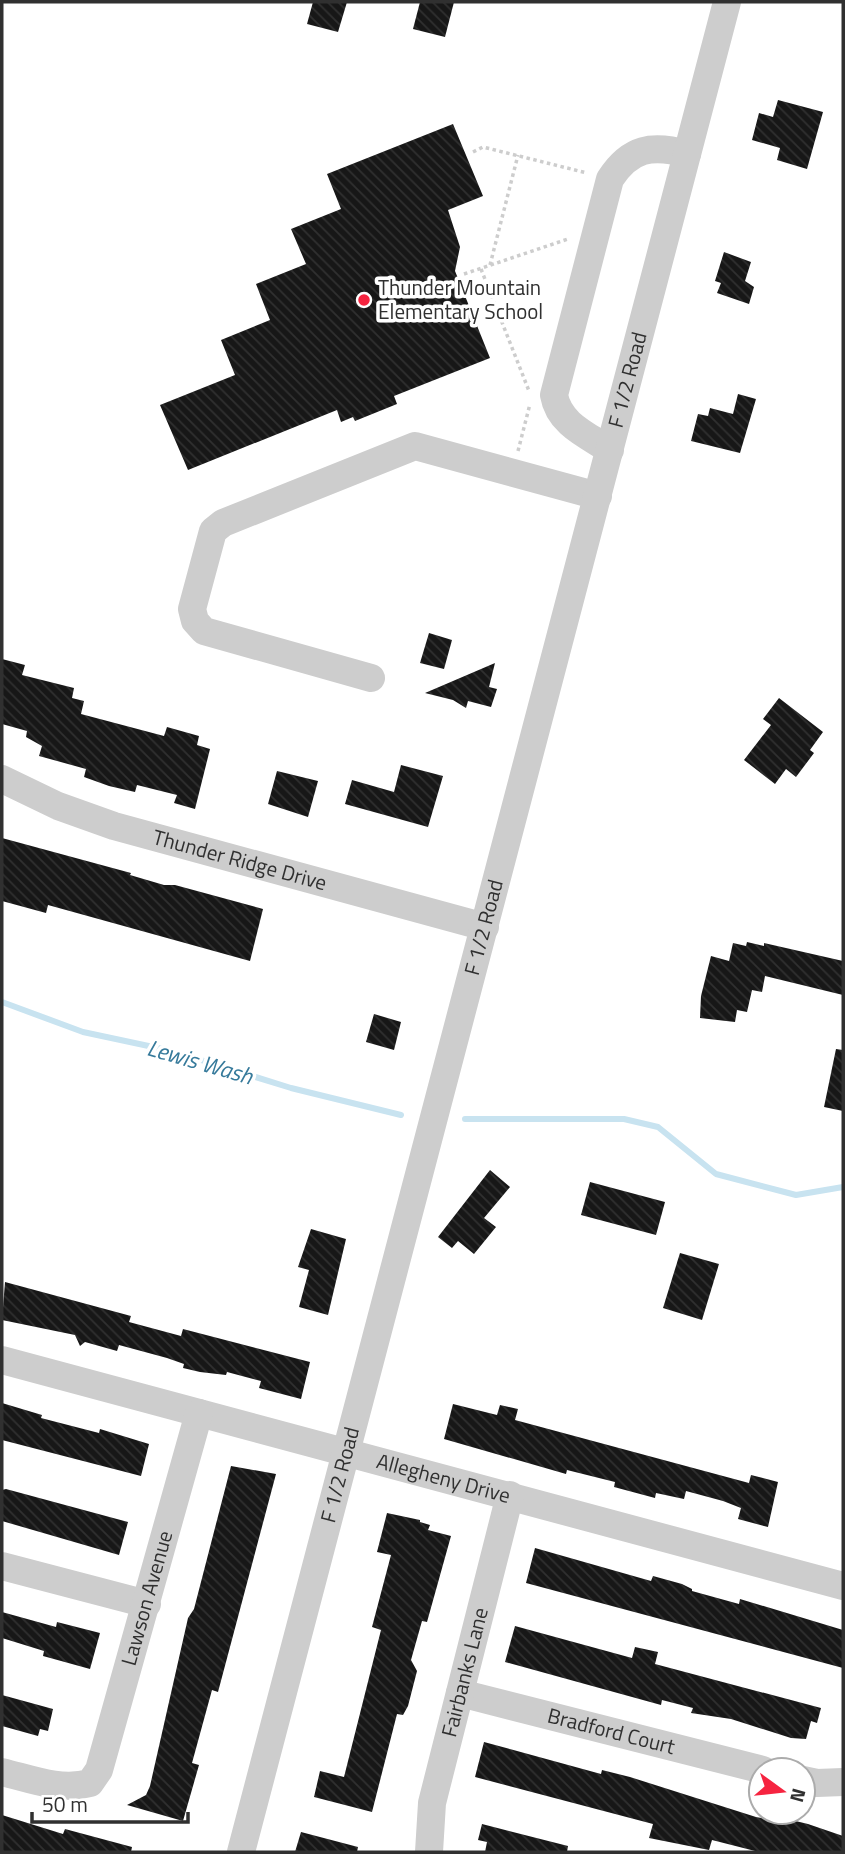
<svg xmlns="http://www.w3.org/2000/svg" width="845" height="1854" font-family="'Titillium Web',sans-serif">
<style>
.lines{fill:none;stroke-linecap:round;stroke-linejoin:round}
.stream{stroke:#c8e3f0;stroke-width:6}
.building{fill:url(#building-back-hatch)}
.path{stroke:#cdcdcd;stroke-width:3.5;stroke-dasharray:3.5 3.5;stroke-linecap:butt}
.minor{stroke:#cdcdcd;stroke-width:28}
.poi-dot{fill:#f62440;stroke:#fff;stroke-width:2.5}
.labels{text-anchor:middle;stroke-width:7;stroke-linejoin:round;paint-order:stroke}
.poi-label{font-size:21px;fill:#303030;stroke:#fff;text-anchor:start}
.street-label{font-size:21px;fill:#303030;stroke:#fff}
.water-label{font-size:23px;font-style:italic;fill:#367a9b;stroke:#fff}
</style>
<defs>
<pattern id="building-back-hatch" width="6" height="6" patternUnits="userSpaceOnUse" patternTransform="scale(1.75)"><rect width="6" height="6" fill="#171717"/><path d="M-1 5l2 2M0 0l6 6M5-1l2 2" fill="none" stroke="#303030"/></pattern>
</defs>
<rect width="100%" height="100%" fill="#fff"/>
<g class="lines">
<!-- stream -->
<g class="stream">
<path d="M 2,1002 L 83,1032 L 172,1051 L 291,1088 L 401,1115"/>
<path d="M 465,1119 L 624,1119 L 658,1127 L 716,1174 L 796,1195 L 843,1187"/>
</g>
</g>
<!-- building -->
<g class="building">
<path d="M 313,2 L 347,2 L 338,32 L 307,24 Z"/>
<path d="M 420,2 L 454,2 L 445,37 L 413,29 Z"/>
<path d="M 778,100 L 823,112 L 807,169 L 777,160 L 780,148 L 752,140 L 759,113 L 773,117 Z"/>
<path d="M 453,124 L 483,196 L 448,210 L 460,247 L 455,271 L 490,358 L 394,396 L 397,404 L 355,421 L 353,417 L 341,422 L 337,410 L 188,470 L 160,405 L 235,375 L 221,340 L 270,320 L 256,284 L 306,264 L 291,229 L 341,209 L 327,174 Z"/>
<path d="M 724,252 L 751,262 L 745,281 L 754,287 L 749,304 L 717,293 L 721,283 L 715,281 Z"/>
<path d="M 738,394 L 756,399 L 740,453 L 691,441 L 698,414 L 708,416 L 710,408 L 733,414 Z"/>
<path d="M 429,633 L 452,640 L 444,669 L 420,663 Z"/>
<path d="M 2,659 L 25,665 L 22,675 L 74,688 L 72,698 L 84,701 L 81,714 L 164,736 L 167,727 L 199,736 L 197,745 L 210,749 L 195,809 L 174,803 L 177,795 L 137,785 L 135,792 L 109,786 L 84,777 L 86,769 L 39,756 L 42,746 L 26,737 L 27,731 L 2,724 Z"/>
<path d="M 495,663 L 489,687 L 497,689 L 491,707 L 468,701 L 466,708 L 453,700 L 425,693 Z"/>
<path d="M 779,698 L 823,732 L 810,750 L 814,753 L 796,777 L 786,769 L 775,784 L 744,760 L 771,725 L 763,719 Z"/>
<path d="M 401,765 L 443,776 L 428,827 L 345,804 L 352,780 L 394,792 Z"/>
<path d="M 277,771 L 318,781 L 308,817 L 268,804 Z"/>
<path d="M 2,838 L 131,873 L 130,875 L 164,885 L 175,885 L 263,909 L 250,961 L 48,905 L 46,913 L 2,901 Z"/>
<path d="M 747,942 L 764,946 L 764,943 L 843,961 L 843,995 L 765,976 L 762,992 L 752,990 L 747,1012 L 737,1010 L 735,1022 L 700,1018 L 701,996 L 711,956 L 729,961 L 733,943 L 746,946 Z"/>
<path d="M 374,1014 L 401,1022 L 394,1050 L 366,1042 Z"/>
<path d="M 836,1049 L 843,1050 L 843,1111 L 824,1107 Z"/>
<path d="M 490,1170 L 510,1187 L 484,1218 L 496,1227 L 474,1254 L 458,1241 L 452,1248 L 438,1237 Z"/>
<path d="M 590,1182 L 665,1202 L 656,1235 L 581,1215 Z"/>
<path d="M 311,1229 L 346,1239 L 328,1315 L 299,1307 L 309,1270 L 298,1267 Z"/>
<path d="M 680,1253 L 719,1264 L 702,1320 L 663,1308 Z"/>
<path d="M 5,1282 L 131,1316 L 129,1322 L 181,1336 L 183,1329 L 310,1362 L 301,1399 L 259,1388 L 261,1381 L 227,1372 L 226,1375 L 200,1372 L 183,1368 L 184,1364 L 167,1358 L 119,1345 L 117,1351 L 85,1342 L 80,1346 L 75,1335 L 2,1320 Z"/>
<path d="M 2,1403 L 42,1415 L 41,1418 L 99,1433 L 100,1429 L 149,1444 L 141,1476 L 2,1440 Z"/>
<path d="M 453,1404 L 497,1415 L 500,1405 L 518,1409 L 515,1420 L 749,1483 L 751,1475 L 778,1482 L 768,1527 L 738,1519 L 741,1508 L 723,1501 L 686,1491 L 684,1499 L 656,1493 L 655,1498 L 614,1487 L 615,1482 L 567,1470 L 566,1474 L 444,1439 Z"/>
<path d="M 231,1466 L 276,1474 L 218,1692 L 212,1690 L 192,1763 L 199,1765 L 183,1821 L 127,1805 L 146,1795 L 150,1786 L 188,1618 L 194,1609 Z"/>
<path d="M 6,1489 L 128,1522 L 119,1555 L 2,1521 L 2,1490 Z"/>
<path d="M 387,1513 L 420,1520 L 420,1522 L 430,1525 L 428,1530 L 451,1536 L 427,1622 L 422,1621 L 411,1660 L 417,1671 L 408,1706 L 403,1715 L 397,1714 L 372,1812 L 314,1797 L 320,1771 L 344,1777 L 381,1630 L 372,1627 L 391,1555 L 377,1552 Z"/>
<path d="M 535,1548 L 651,1581 L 653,1576 L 682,1584 L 692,1589 L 692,1591 L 739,1604 L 740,1599 L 843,1630 L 843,1668 L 526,1583 Z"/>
<path d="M 2,1612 L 56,1627 L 57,1622 L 100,1633 L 90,1669 L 43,1656 L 44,1651 L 2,1638 Z"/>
<path d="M 515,1626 L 632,1658 L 635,1647 L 658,1652 L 655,1664 L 821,1708 L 817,1723 L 811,1721 L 806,1739 L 791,1738 L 731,1719 L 691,1713 L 693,1708 L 662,1700 L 661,1705 L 505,1662 Z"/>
<path d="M 2,1695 L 53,1709 L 48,1731 L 40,1729 L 38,1736 L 2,1726 Z"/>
<path d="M 484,1742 L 601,1774 L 602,1770 L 630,1777 L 756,1817 L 777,1821 L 779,1817 L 808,1824 L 843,1836 L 843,1852 L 759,1852 L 712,1840 L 709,1850 L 649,1838 L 653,1824 L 475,1777 Z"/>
<path d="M 2,1815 L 63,1834 L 65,1829 L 132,1847 L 131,1852 L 2,1852 Z"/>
<path d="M 482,1824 L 568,1846 L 567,1852 L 485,1852 L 487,1842 L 478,1840 Z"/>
<path d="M 301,1832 L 358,1847 L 357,1852 L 295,1852 Z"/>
</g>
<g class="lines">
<!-- path -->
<g class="path">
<path d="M 473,152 L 483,147 L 587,173"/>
<path d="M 490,265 L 518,155"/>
<path d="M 481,269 L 529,391"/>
<path d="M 464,274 L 568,239"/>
<path d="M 518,451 L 530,404"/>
</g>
<!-- minor -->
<g class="minor">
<path d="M 610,450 C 587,435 559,424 554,395 L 610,179 C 630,148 652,144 687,154"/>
<path d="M 371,678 L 204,631 L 195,621 L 192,609 L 213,531 L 223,523 L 415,446 L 598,496"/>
<path id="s1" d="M 2,779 L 58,806 L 114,826 L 485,927"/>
<path id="s2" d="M 2,1360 L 843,1586"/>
<path d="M 2,1566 L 147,1604"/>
<path id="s3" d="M 460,1693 L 763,1770"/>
<path id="s4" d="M 2,1772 C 31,1779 60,1791 90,1783 L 99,1770 L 199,1413"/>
<path d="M 803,1780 L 817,1783 L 843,1782"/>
<path id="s5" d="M 241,1852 L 727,2"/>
<path id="s6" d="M 429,1852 L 432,1803 L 510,1495"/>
</g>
</g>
<!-- markers -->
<circle class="poi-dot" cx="364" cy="300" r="7"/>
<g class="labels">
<!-- poi labels -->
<g class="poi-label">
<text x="378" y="295">Thunder Mountain<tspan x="378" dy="24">Elementary School</tspan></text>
</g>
<!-- street labels -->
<g class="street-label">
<text dy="7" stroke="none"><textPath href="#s5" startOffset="1522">F 1/2 Road</textPath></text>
<text dy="7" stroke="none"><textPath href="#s1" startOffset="252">Thunder Ridge Drive</textPath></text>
<text dy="7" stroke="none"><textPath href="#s5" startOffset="956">F 1/2 Road</textPath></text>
<text dy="7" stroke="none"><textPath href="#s5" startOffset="390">F 1/2 Road</textPath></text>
<text dy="7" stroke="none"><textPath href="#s2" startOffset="457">Allegheny Drive</textPath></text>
<text dy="7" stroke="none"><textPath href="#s4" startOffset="284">Lawson Avenue</textPath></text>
<text dy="7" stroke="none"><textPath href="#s6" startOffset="184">Fairbanks Lane</textPath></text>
<text dy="7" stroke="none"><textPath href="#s3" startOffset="156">Bradford Court</textPath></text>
</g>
<!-- water labels -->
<g class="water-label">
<text transform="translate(200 1062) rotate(16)" y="8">Lewis Wash</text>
</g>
</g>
<!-- border -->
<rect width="845" height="1854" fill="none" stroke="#303030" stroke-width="7"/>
<!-- north arrow -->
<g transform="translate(782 1791) rotate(105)"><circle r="33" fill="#ffffff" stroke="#acacac" stroke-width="2"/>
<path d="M0-5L12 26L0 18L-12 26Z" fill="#f62440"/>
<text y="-10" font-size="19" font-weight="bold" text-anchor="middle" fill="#303030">N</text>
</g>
<!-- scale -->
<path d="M32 1812v10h156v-10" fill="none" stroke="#303030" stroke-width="3.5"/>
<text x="42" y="1812" font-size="21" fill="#303030" stroke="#ffffff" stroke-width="5" paint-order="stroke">50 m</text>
</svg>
